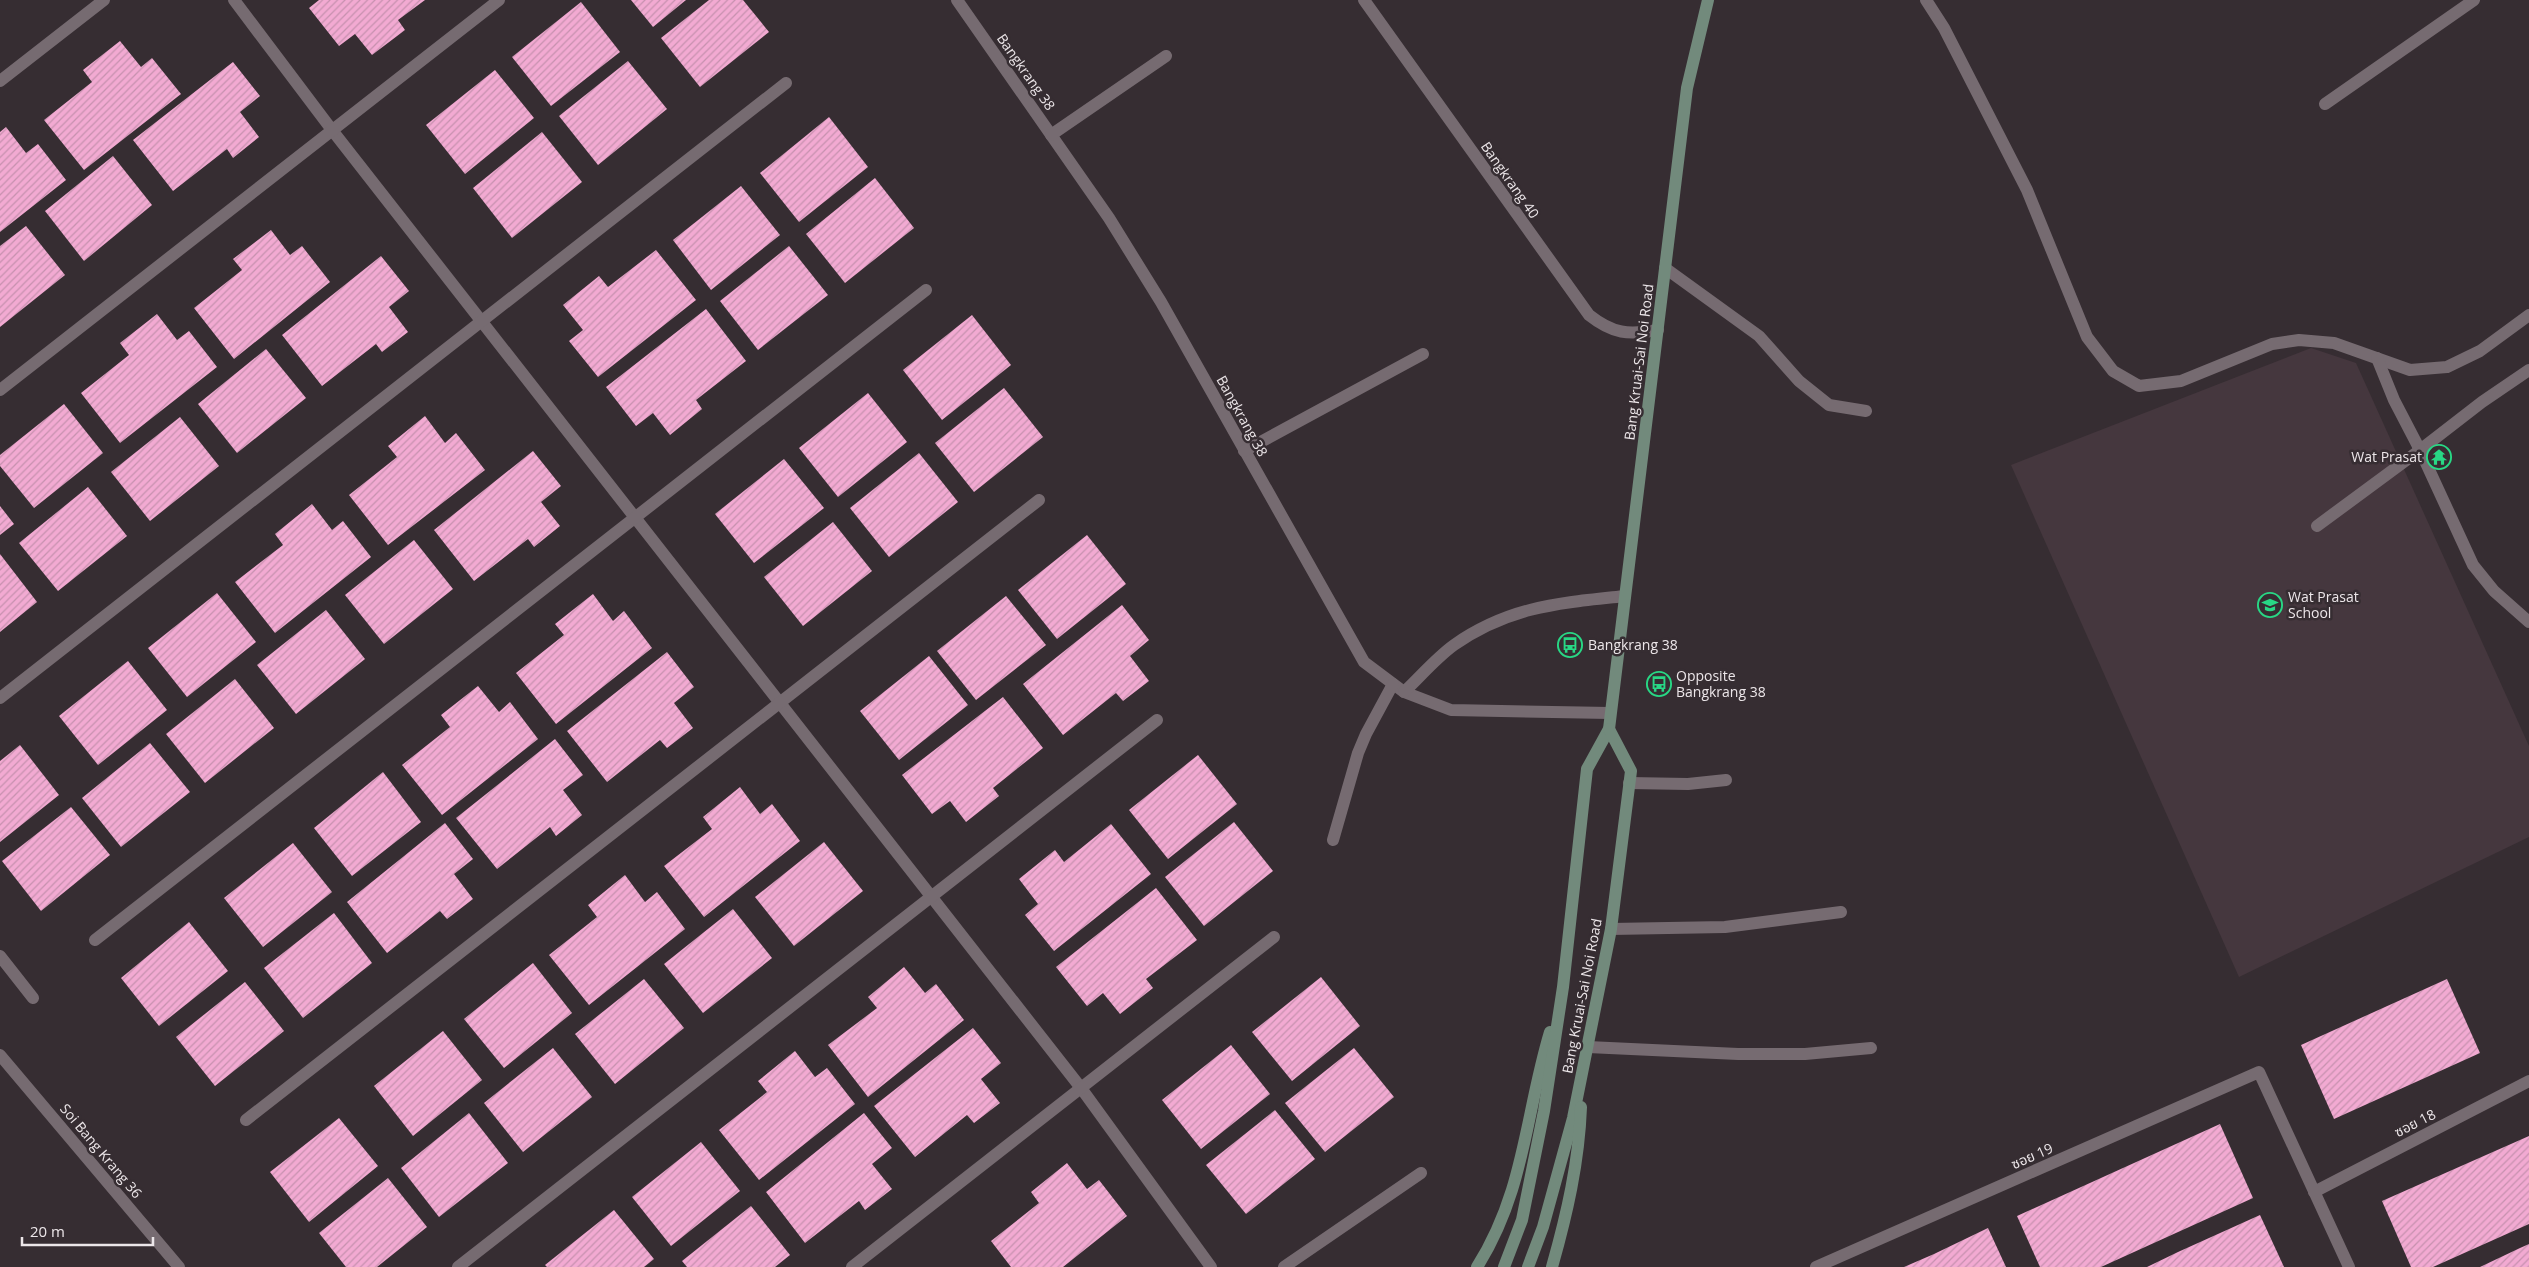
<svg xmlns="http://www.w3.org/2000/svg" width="2529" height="1267" font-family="'Open Sans','Noto Sans Thai',sans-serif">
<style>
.built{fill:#45373e}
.building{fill:url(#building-hatch)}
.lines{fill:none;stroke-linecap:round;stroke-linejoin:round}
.service{stroke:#766b71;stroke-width:12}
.minor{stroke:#766b71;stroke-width:12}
.secondary{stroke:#728a7c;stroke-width:12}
.labels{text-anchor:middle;stroke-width:5;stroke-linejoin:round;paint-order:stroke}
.street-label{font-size:14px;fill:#ece6e9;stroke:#362d32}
.poi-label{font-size:14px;fill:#ece6e9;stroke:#362d32;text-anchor:start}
</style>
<defs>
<pattern id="building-hatch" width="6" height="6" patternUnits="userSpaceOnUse" patternTransform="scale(1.25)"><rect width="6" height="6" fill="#f2aad2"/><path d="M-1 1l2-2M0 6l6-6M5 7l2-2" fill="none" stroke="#c791af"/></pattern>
</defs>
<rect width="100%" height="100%" fill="#362d32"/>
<!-- built -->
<path class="built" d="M 2311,348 L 2356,363 L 2529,746 L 2529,837 L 2239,977 L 2011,465 Z"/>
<!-- building -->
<g class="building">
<path d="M 319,0 L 425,0 L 398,20 L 405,30 L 372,55 L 355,34 L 339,46 L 309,8 Z"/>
<path d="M 631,0 L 686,0 L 653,27 Z"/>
<path d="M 709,0 L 743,0 L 769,32 L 700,87 L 661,38 Z"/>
<path d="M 581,2 L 620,52 L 551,106 L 512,57 Z"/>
<path d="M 120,41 L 141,67 L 152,58 L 181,94 L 84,170 L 44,120 L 92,82 L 83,70 Z"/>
<path d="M 628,61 L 667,109 L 598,165 L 559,116 Z"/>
<path d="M 233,62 L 260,96 L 240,112 L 259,137 L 233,158 L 227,149 L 173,191 L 133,140 Z"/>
<path d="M 495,70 L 534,118 L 465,174 L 426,125 Z"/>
<path d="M 829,117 L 868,167 L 799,222 L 760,173 Z"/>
<path d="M 6,127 L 26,153 L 38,144 L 66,180 L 0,232 L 0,132 Z"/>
<path d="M 542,132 L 582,182 L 512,238 L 473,188 Z"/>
<path d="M 113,156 L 152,205 L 84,261 L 45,211 Z"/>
<path d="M 875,178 L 914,228 L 845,283 L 806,234 Z"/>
<path d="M 741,186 L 780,235 L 711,290 L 673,240 Z"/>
<path d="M 26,226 L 65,275 L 0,327 L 0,246 Z"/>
<path d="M 271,230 L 290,255 L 302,246 L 330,282 L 234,359 L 194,308 L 242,270 L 233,259 Z"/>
<path d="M 789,246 L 828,295 L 758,350 L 720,301 Z"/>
<path d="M 656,250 L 696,300 L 598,377 L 569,341 L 583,330 L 563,305 L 599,276 L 608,287 Z"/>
<path d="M 381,256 L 409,291 L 389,307 L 408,332 L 382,352 L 376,344 L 322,386 L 282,335 Z"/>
<path d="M 706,309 L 746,361 L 696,400 L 702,409 L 670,435 L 653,413 L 636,426 L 606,387 Z"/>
<path d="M 157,314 L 177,340 L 189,331 L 217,367 L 120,443 L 81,393 L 129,355 L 120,343 Z"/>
<path d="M 972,315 L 1011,365 L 942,420 L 903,370 Z"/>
<path d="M 266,349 L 306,398 L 237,453 L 198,404 Z"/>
<path d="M 1004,388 L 1043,437 L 974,492 L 935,443 Z"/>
<path d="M 868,393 L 907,442 L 838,497 L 799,448 Z"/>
<path d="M 64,404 L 103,453 L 34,508 L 0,466 L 0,455 Z"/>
<path d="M 425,416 L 445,443 L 456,433 L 485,470 L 388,545 L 349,495 L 397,457 L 388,446 Z"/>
<path d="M 180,417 L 219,466 L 150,521 L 111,472 Z"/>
<path d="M 533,451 L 561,486 L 541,502 L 560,526 L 534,547 L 528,539 L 474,581 L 434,530 Z"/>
<path d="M 919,453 L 958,502 L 889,557 L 850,508 Z"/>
<path d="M 784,459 L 824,508 L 754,563 L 715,514 Z"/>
<path d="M 88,487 L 127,536 L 58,591 L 19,543 Z"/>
<path d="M 312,504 L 332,530 L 343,521 L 371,557 L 275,633 L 235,582 L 283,545 L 275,534 Z"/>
<path d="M 0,506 L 14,524 L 0,535 Z"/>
<path d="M 833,522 L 872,571 L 803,626 L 764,577 Z"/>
<path d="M 1087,535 L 1126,584 L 1057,639 L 1018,590 Z"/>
<path d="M 414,540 L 453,589 L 384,644 L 345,595 Z"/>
<path d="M 0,554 L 37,602 L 0,632 Z"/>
<path d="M 217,593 L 256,642 L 187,697 L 148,648 Z"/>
<path d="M 593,594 L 613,621 L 624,611 L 652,648 L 556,724 L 516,673 L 564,635 L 555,624 Z"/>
<path d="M 1006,596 L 1046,645 L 976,700 L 937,651 Z"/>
<path d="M 1122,605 L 1149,640 L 1130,656 L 1149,681 L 1123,701 L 1116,693 L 1063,735 L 1023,684 Z"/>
<path d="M 326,610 L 365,659 L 296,714 L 257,665 Z"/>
<path d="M 667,652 L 694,687 L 674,703 L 693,728 L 667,748 L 660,740 L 607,782 L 567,731 Z"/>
<path d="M 929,656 L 968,705 L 899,760 L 860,711 Z"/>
<path d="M 128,661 L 167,710 L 98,765 L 59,716 Z"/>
<path d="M 235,679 L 274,728 L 205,783 L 166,734 Z"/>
<path d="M 478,686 L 499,712 L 510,702 L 538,739 L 442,815 L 402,765 L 450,727 L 441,715 Z"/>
<path d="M 1003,697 L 1043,748 L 993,788 L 999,796 L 966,822 L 950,801 L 932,814 L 902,775 Z"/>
<path d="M 555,739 L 583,775 L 563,790 L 582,815 L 556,836 L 550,827 L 497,869 L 456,818 Z"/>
<path d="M 150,743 L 190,792 L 121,847 L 82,798 Z"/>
<path d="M 20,745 L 59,795 L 0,842 L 0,761 Z"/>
<path d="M 1198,755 L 1237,804 L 1168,859 L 1129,810 Z"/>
<path d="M 383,772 L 421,822 L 352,876 L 314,828 Z"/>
<path d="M 740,787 L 760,814 L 772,804 L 800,841 L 704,917 L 664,866 L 712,829 L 703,817 Z"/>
<path d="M 71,807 L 110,855 L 41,911 L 2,861 Z"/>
<path d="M 1234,822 L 1273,871 L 1204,926 L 1165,877 Z"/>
<path d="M 445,823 L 473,859 L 454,874 L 473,899 L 447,919 L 440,911 L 387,953 L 347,902 Z"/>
<path d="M 1111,824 L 1151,874 L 1054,951 L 1025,915 L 1038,904 L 1019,879 L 1055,850 L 1064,862 Z"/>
<path d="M 824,842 L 863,891 L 794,946 L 755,897 Z"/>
<path d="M 293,843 L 332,892 L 263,947 L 224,898 Z"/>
<path d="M 625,875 L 645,902 L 657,892 L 685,929 L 589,1005 L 549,955 L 597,917 L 588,905 Z"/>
<path d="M 1156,888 L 1197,940 L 1146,979 L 1153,988 L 1120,1014 L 1103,993 L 1087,1006 L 1056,967 Z"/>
<path d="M 733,909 L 772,958 L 703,1013 L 664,964 Z"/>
<path d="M 334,913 L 372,963 L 303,1018 L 264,968 Z"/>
<path d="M 189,922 L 228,971 L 159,1026 L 121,978 Z"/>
<path d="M 533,963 L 572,1013 L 504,1068 L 464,1019 Z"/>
<path d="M 904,967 L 925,993 L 936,984 L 964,1020 L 868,1097 L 828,1045 L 877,1008 L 868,997 Z"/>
<path d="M 1321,977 L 1360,1026 L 1292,1081 L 1252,1032 Z"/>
<path d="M 644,979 L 684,1028 L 615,1084 L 575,1034 Z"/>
<path d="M 2447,979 L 2480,1053 L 2334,1119 L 2301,1045 Z"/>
<path d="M 245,982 L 284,1031 L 215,1086 L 176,1037 Z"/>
<path d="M 973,1028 L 1001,1063 L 981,1079 L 1000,1103 L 974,1123 L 967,1115 L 915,1157 L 874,1106 Z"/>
<path d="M 443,1031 L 482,1080 L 413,1136 L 374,1086 Z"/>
<path d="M 1231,1045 L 1270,1094 L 1201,1149 L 1162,1100 Z"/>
<path d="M 553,1048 L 592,1097 L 523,1152 L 484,1103 Z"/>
<path d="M 1354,1048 L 1394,1097 L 1325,1152 L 1285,1103 Z"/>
<path d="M 795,1051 L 815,1077 L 827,1068 L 855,1104 L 759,1180 L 719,1130 L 767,1092 L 758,1081 Z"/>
<path d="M 1275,1110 L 1315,1159 L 1246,1214 L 1206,1165 Z"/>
<path d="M 469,1113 L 508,1163 L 439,1217 L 401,1168 Z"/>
<path d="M 864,1113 L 892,1148 L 872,1164 L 892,1189 L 865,1210 L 859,1201 L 805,1243 L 766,1192 Z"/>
<path d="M 339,1118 L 378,1166 L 309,1222 L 270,1172 Z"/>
<path d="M 2220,1124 L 2253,1198 L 2101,1267 L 2040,1267 L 2017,1216 Z"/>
<path d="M 2529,1136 L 2529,1224 L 2433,1267 L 2411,1267 L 2382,1201 Z"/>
<path d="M 701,1142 L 740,1191 L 671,1246 L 632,1197 Z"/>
<path d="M 1067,1163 L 1087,1189 L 1099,1180 L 1127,1216 L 1063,1267 L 1011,1267 L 991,1241 L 1039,1203 L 1031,1192 Z"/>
<path d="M 388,1178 L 427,1227 L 377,1267 L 346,1267 L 319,1233 Z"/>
<path d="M 751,1206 L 790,1255 L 775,1267 L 687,1267 L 682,1261 Z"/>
<path d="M 614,1210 L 654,1259 L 644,1267 L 547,1267 L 545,1265 Z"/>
<path d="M 2260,1215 L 2284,1267 L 2147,1267 L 2178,1252 Z"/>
<path d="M 1988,1228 L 2006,1267 L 1904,1267 L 1934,1254 Z"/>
<path d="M 2529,1244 L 2529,1267 L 2480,1267 L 2520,1248 Z"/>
</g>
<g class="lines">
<!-- service -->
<g class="service">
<path d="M 1926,0 L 1944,28 L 2027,190 L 2087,337 L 2113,371 L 2139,386 L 2181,381 L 2272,344 L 2299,340 L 2334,343 L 2410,370 L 2447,367 L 2480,351 L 2529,315"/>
<path d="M 1665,268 L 1759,336 L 1799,381 L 1829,405 L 1866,411"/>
<path d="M 2377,358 L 2394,400 L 2420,450 L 2482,402 L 2529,370"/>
<path d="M 2317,526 L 2420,450 L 2473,565 L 2494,591 L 2529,622"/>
<path d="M 1588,1047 L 1738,1054 L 1805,1054 L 1871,1048"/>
</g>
<!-- minor -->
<g class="minor">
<path d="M 234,0 L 332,130 L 1081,1088 L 1211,1267"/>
<path d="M 957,0 L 1109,218 L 1161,302 L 1364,662 L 1404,692 L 1451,710 L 1610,713"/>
<path d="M 1364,0 L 1589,315 C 1613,334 1628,335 1658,330"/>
<path d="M 0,81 L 104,0"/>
<path d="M 2325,104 L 2474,0"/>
<path d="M 1051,135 L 1166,56"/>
<path d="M 0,390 L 499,0"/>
<path d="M 1244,451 L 1423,354"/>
<path d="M 1404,692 C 1420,677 1436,658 1454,645 C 1510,606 1560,603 1625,596"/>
<path d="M 0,698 L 786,83"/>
<path d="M 1629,783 L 1688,784 L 1726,780"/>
<path d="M 1333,840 L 1358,753 L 1366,734 L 1393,684"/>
<path d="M 1611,929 L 1725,927 L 1841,912"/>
<path d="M 95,940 L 926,290"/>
<path d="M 0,956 L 33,998"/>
<path d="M 0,1055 L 179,1267"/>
<path d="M 246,1120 L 1039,500"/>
<path d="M 2314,1192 L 2529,1081"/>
<path d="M 458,1267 L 1157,720"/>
<path d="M 852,1267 L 1274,937"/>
<path d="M 1284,1267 L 1421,1173"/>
<path d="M 1816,1267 L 2259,1072 L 2349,1267"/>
</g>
<!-- secondary -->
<g class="secondary">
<path d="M 1477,1267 C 1525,1191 1525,1115 1550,1032"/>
<path d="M 1504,1267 L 1522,1220 L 1544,1111 L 1563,987 L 1587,769 L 1609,729 L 1687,88 L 1708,0"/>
<path d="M 1528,1267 L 1543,1227 L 1573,1118 L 1611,929 L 1631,771 L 1609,729"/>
<path d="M 1552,1267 C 1567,1214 1579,1162 1581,1107"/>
</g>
</g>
<!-- icons -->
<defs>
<symbol id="temple-ring" viewBox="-11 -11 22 22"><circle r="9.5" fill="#362d32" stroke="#28d885" stroke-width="1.5"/><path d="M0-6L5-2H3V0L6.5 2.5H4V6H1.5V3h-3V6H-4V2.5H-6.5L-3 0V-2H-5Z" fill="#28d885"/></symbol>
<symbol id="school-ring" viewBox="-11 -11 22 22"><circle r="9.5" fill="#362d32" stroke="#28d885" stroke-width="1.5"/><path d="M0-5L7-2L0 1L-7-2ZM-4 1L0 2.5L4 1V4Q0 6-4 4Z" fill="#28d885"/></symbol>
<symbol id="bus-ring" viewBox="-11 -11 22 22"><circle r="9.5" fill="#362d32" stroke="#28d885" stroke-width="1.5"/><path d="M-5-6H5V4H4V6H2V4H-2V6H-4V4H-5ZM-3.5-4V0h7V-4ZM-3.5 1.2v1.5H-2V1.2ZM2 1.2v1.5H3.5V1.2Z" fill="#28d885"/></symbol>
</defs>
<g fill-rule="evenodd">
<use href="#temple-ring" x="2425" y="443" width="28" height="28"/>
<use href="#school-ring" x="2256" y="591" width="28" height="28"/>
<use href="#bus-ring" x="1556" y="631" width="28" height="28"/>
<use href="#bus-ring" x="1645" y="670" width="28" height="28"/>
</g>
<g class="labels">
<!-- street labels -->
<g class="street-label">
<text transform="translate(1026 72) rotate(55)" y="5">Bangkrang 38</text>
<text transform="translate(1510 180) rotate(55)" y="5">Bangkrang 40</text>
<text transform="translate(1639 362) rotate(-83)" y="5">Bang Kruai-Sai Noi Road</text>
<text transform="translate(1242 416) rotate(61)" y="5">Bangkrang 38</text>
<text transform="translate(1582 996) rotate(-79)" y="5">Bang Kruai-Sai Noi Road</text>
<text transform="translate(2415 1123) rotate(-27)" y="5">ซอย 18</text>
<text transform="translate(101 1151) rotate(50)" y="5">Soi Bang Krang 36</text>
<text transform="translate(2032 1156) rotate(-24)" y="5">ซอย 19</text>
</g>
<!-- poi labels -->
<g class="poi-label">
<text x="2422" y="462" text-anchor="end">Wat Prasat</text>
<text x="2288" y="602">Wat Prasat<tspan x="2288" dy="16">School</tspan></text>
<text x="1588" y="650">Bangkrang 38</text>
<text x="1676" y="681">Opposite<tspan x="1676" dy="16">Bangkrang 38</tspan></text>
</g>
</g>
<!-- scale -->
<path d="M22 1237v8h131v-8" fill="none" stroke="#ece6e9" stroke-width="2.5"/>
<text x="30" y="1237" font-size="15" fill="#ece6e9" stroke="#362d32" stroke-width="4" paint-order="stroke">20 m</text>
</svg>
